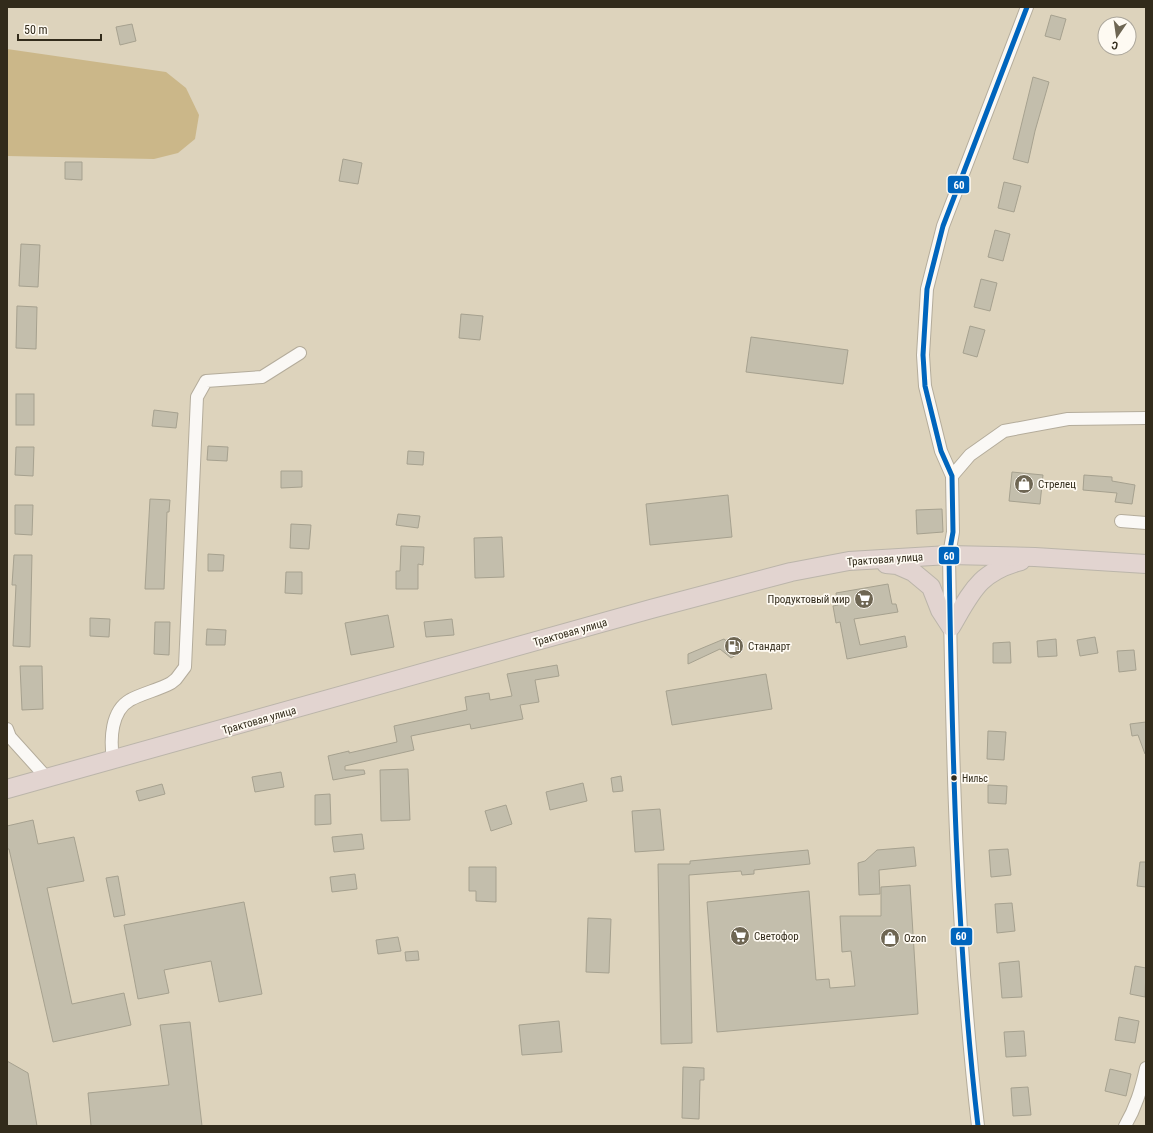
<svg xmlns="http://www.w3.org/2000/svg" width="1153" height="1133" font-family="'Roboto Condensed',sans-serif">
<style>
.forest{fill:#cbb789}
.building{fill:#c3beac;stroke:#a6a18f}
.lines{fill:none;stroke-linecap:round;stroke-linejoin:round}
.minor-casing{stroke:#b4ac9b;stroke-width:14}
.highway-casing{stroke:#bbb5aa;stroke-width:20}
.minor{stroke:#faf8f5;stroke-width:12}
.highway{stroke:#e2d4d0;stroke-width:18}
.bus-1-casing{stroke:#fefaf2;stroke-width:8}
.bus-1{stroke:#0065bd;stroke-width:5}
.bus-dot{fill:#322b1b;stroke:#fefaf2;stroke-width:1.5}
.labels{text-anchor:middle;stroke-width:3.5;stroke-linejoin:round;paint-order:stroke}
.bus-label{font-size:10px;fill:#322b1b;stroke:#fefaf2;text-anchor:start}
.poi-label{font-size:11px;fill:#322b1b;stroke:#fefaf2;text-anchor:start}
.street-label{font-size:11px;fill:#322b1b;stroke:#fefaf2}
.line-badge{stroke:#fefaf2;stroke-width:1.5}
.badge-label{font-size:11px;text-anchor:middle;font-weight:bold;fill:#fff}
</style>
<rect width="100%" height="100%" fill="#ddd3bc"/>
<!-- forest -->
<path class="forest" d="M 7,49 L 166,72 L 186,88 L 199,115 L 195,139 L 178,153 L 154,159 L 7,156 Z"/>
<!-- building -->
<g class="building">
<path d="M 1051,15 L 1066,19 L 1060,40 L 1045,36 Z"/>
<path d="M 132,24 L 136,41 L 120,45 L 116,27 Z"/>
<path d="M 1033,77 L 1049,82 L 1035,131 L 1028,163 L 1013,159 Z"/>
<path d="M 343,159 L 362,163 L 358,184 L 339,181 Z"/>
<path d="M 65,162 L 82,162 L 82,180 L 65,179 Z"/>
<path d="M 1004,182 L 1021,186 L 1014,212 L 998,208 Z"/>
<path d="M 995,230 L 1010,234 L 1003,261 L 988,257 Z"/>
<path d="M 21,244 L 40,245 L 38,287 L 19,286 Z"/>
<path d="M 981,279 L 997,283 L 990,311 L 974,307 Z"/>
<path d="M 17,306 L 37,307 L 36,349 L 16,348 Z"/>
<path d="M 461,314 L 483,316 L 480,340 L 459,338 Z"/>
<path d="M 970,326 L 985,330 L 977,357 L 963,353 Z"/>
<path d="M 751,337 L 848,350 L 843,384 L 746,372 Z"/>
<rect x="16" y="394" width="18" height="31"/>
<path d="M 154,410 L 178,413 L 176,428 L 152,426 Z"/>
<path d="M 208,446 L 228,447 L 227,461 L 207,460 Z"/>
<path d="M 16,447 L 34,447 L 33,476 L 15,475 Z"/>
<path d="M 408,451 L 424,452 L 423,465 L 407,464 Z"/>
<path d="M 281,471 L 302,471 L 302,487 L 281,488 Z"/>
<path d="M 1012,472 L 1043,475 L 1040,504 L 1009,501 Z"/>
<path d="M 1084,475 L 1112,477 L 1112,481 L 1135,485 L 1132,504 L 1115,502 L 1117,493 L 1083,490 Z"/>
<path d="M 728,495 L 732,537 L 650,545 L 646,504 Z"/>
<path d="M 150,499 L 170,500 L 169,512 L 167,512 L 164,589 L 145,589 Z"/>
<path d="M 15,505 L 33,505 L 32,535 L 15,534 Z"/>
<path d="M 942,509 L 943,532 L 917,534 L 916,510 Z"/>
<path d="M 398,514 L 420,516 L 418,528 L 396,525 Z"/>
<path d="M 291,524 L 311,525 L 309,549 L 290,548 Z"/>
<path d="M 502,537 L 504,577 L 475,578 L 474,538 Z"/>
<path d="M 401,546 L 424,547 L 423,565 L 418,564 L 418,589 L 396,589 L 396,571 L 400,571 Z"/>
<path d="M 208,554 L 224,555 L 223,571 L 208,571 Z"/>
<path d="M 14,555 L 32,555 L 30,647 L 13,646 L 16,585 L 12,585 Z"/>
<path d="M 286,572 L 302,572 L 302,594 L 285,593 Z"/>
<path d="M 888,584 L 892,604 L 896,604 L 898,612 L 854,619 L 860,645 L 905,636 L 907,647 L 847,659 L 840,622 L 836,623 L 833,606 L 838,605 L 836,593 Z"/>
<path d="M 388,615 L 394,647 L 351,655 L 345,623 Z"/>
<path d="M 90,618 L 110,619 L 109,637 L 90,636 Z"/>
<path d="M 452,619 L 454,635 L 426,637 L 424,622 Z"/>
<path d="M 155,622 L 170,622 L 169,655 L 154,654 Z"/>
<path d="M 207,629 L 226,630 L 225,645 L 206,645 Z"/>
<path d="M 1095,637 L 1098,653 L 1080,656 L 1077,640 Z"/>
<path d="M 724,639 L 741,652 L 731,658 L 720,649 L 688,664 L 688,654 Z"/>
<path d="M 1056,639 L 1057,656 L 1038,657 L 1037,641 Z"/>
<path d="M 1010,642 L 1011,663 L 993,663 L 993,643 Z"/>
<path d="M 1134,650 L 1136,670 L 1119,672 L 1117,651 Z"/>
<path d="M 557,665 L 559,676 L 535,680 L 539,702 L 520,705 L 523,719 L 471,729 L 470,724 L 411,736 L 414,750 L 345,766 L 345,770 L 364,770 L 365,774 L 333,780 L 328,756 L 349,751 L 349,753 L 397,742 L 394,726 L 467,710 L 465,697 L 489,693 L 490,700 L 512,696 L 507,674 Z"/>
<path d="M 20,666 L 42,666 L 43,709 L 22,710 Z"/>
<path d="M 766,674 L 772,709 L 672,725 L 666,691 Z"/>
<path d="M 1146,722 L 1146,754 L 1145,754 L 1138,735 L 1132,736 L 1130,724 Z"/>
<path d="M 988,731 L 1006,732 L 1004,760 L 987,759 Z"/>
<path d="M 408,769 L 410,820 L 381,821 L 380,770 Z"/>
<path d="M 281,772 L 284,787 L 255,792 L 252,777 Z"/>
<path d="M 621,776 L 623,791 L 613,792 L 611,778 Z"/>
<path d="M 583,783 L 587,801 L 550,810 L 546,792 Z"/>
<path d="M 162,784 L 165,794 L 139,801 L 136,791 Z"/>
<path d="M 988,785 L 1007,786 L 1006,804 L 988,803 Z"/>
<path d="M 330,794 L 331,824 L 315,825 L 315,795 Z"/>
<path d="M 506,805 L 512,824 L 491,831 L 485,811 Z"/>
<path d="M 660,809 L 664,850 L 635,852 L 632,811 Z"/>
<path d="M 33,820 L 38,844 L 74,837 L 84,881 L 47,888 L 72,1004 L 124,993 L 131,1025 L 53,1042 L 9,849 L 7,849 L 7,826 Z"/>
<path d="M 362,834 L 364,849 L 334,852 L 332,837 Z"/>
<path d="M 914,847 L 916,866 L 879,870 L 880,894 L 859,895 L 858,863 L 865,861 L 877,850 Z"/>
<path d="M 1008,849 L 1011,875 L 991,877 L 989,850 Z"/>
<path d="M 808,850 L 810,864 L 754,870 L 754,874 L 742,875 L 741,871 L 689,875 L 692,1043 L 661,1044 L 658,864 L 690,864 L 690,861 Z"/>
<path d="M 1140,862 L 1146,862 L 1146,887 L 1137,886 Z"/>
<path d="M 469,867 L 496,867 L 496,902 L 476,901 L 476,891 L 469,891 Z"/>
<path d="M 355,874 L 357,889 L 332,892 L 330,877 Z"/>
<path d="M 118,876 L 125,915 L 114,917 L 106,878 Z"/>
<path d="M 910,885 L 918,1014 L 717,1032 L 707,902 L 809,891 L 816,980 L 829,979 L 830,988 L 855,986 L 851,951 L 842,952 L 840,916 L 881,916 L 881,887 Z"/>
<path d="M 244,902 L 262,994 L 219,1002 L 211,961 L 164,970 L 169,993 L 138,999 L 124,925 Z"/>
<path d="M 1012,903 L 1015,931 L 997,933 L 995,904 Z"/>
<path d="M 588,918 L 611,919 L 609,973 L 586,972 Z"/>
<path d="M 398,937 L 401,951 L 378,954 L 376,940 Z"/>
<path d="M 418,951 L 419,960 L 406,961 L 405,952 Z"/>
<path d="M 1019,961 L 1022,997 L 1002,998 L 999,963 Z"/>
<path d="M 1135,966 L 1146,968 L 1145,997 L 1130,994 Z"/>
<path d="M 1119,1017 L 1139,1021 L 1135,1043 L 1115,1040 Z"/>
<path d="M 559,1021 L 562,1052 L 522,1055 L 519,1025 Z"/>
<path d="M 190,1022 L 202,1126 L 91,1126 L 88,1093 L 169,1085 L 160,1025 Z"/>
<path d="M 1024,1031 L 1026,1056 L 1006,1057 L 1004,1032 Z"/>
<path d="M 7,1061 L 28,1073 L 37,1126 L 7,1126 Z"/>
<path d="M 683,1067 L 704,1068 L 704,1080 L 700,1080 L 699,1119 L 682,1118 Z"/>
<path d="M 1110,1069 L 1131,1074 L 1126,1096 L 1105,1091 Z"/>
<path d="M 1028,1087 L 1031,1115 L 1013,1116 L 1011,1088 Z"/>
</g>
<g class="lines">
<defs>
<g id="minor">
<path d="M 952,476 L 970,455 L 1004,431 L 1068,419 L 1146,418"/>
<path d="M 1121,521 L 1146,523"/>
<path d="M 7,729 L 10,737 L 47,778"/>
<path d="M 113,759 C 110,739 111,711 130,700 C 143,693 158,690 171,683 L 176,679 L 185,667 L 197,397 L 206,381 L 262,377 L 300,353"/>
<path d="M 978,1126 C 956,937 952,746 949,555 L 953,532 L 952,476 L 941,451 L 925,386 L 923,355 L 927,289 L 943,226 L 1027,7"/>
<path d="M 1125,1126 C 1136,1107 1141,1090 1146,1068"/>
</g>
<g id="highway">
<path d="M 886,564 L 897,565 L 913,572 L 931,587 L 940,610 L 951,627 C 972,591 979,572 1021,561"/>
<path d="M 7,789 L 651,609 L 791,572 L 849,561 L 949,555 L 1035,557 L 1146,564"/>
</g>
</defs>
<!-- minor casing -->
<use href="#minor" class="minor-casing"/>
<!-- highway casing -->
<use href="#highway" class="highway-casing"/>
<!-- minor -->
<use href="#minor" class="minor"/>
<!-- highway -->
<use href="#highway" class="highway"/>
<defs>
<path id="bus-1" d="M 978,1126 C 956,937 952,746 949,555 L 953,532 L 952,476 L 941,451 L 925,386 L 923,355 L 927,289 L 943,226 L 1027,7"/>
</defs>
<!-- bus-1 casing -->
<use href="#bus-1" class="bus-1-casing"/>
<!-- bus-1 -->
<use href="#bus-1" class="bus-1"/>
</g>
<!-- icons -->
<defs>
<symbol id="shop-disc" viewBox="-11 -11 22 22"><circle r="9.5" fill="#6e6653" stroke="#fefaf2"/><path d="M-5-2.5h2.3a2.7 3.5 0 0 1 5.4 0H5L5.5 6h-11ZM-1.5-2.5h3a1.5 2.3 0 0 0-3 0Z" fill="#fff"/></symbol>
<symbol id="supermarket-disc" viewBox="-11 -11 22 22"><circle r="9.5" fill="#6e6653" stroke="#fefaf2"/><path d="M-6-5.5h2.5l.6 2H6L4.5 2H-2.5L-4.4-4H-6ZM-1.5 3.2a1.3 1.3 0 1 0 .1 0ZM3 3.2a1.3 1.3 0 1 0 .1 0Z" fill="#fff"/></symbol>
<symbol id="fuel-disc" viewBox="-11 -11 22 22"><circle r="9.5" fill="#6e6653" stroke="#fefaf2"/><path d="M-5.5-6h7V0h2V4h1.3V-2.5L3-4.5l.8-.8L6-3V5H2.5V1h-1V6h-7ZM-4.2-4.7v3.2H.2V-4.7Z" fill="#fff"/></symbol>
</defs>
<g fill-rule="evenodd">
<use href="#shop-disc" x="1013" y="473" width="22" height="22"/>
<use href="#supermarket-disc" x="853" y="588" width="22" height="22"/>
<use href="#fuel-disc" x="723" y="635" width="22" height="22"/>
<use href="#supermarket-disc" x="729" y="925" width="22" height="22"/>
<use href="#shop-disc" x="879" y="927" width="22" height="22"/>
</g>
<!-- markers -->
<circle class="bus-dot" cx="954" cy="778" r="3.5"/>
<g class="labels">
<!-- bus labels -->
<g class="bus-label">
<text x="962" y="782">Нильс</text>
</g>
<!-- poi labels -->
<g class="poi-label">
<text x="1038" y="488">Стрелец</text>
<text x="850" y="603" text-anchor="end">Продуктовый мир</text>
<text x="748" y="650">Стандарт</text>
<text x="754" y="940">Светофор</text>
<text x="904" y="942">Ozon</text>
</g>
<!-- street labels -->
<g class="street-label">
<text transform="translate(885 559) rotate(-4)" y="4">Трактовая улица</text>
<text transform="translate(570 632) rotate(-16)" y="4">Трактовая улица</text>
<text transform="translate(259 720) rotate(-16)" y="4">Трактовая улица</text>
</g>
</g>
<g class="line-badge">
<rect x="947" y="175" width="23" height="19" rx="4" fill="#0065bd"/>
<rect x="938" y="546" width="22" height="19" rx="4" fill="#0065bd"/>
<rect x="950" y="927" width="23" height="19" rx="4" fill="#0065bd"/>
</g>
<g class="badge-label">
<text x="959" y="189">60</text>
<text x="949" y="560">60</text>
<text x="961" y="940">60</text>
</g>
<!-- border -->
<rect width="1153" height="1133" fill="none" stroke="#322b1b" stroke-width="16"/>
<!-- north arrow -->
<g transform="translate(1117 36) rotate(193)"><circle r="19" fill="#fefaf2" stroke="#aca79c"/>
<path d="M0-3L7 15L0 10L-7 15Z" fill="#6e6653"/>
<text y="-6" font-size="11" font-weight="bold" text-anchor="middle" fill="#322b1b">С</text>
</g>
<!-- scale -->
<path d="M18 34v6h83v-6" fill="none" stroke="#322b1b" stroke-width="2"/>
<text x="24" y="34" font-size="12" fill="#322b1b" stroke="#fefaf2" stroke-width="3" paint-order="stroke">50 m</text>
</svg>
